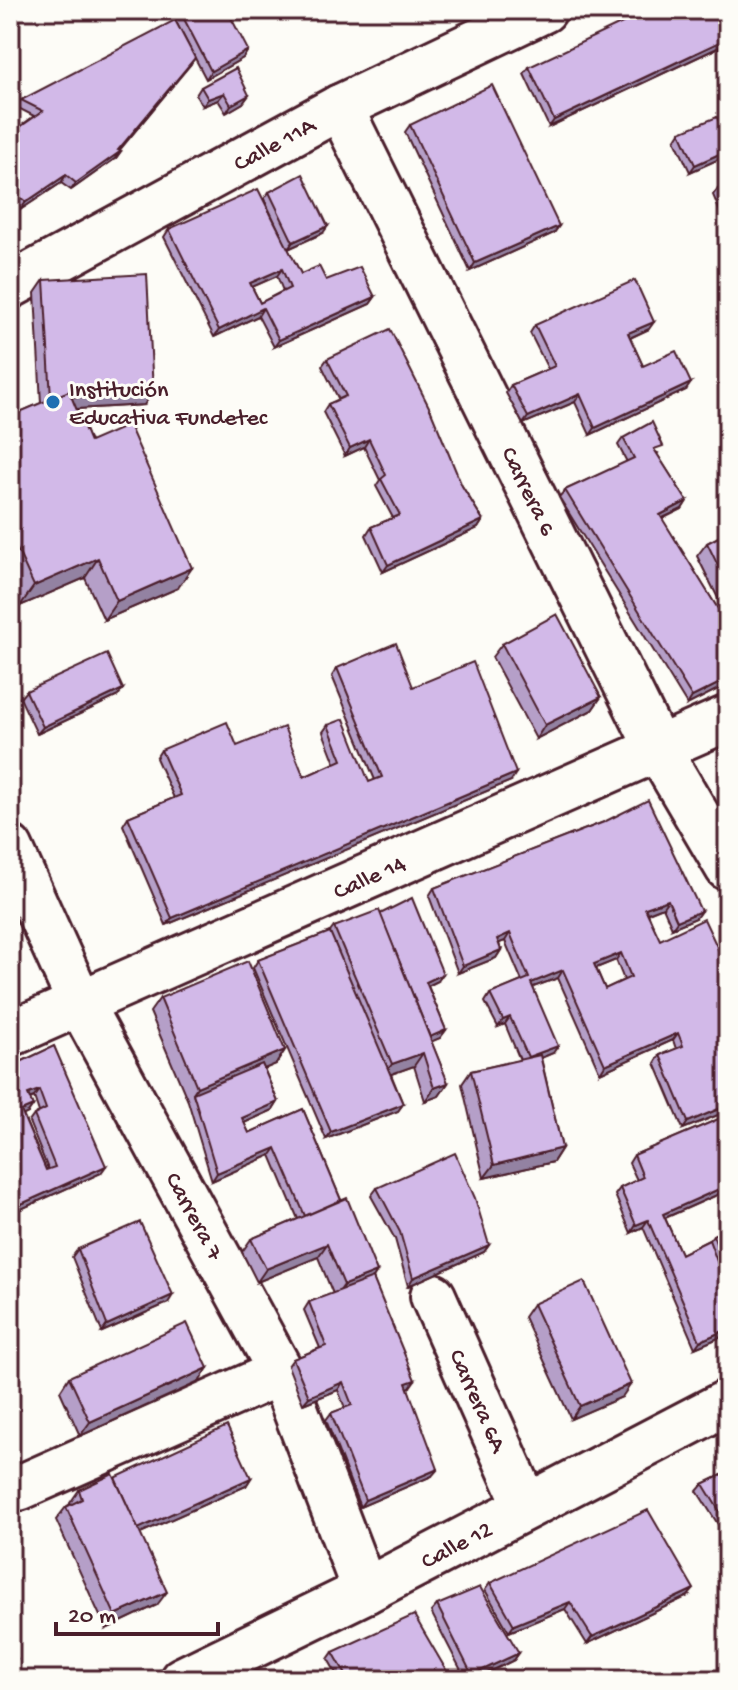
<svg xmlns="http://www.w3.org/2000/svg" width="738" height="1690" font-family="'Gochi Hand',sans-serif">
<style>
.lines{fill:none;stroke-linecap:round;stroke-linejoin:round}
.minor-casing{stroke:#4a1f2b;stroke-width:50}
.minor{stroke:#fdfcf7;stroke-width:44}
.wall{fill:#b59fc8;stroke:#4a1f2b;stroke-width:2;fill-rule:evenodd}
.shaded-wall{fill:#9382a2;stroke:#4a1f2b;stroke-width:2}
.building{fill:#d2b9e8;stroke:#4a1f2b;stroke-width:2;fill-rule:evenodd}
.poi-dot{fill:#1f6fb2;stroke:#fdfcf7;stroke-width:3}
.labels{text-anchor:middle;stroke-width:6;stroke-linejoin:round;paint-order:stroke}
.street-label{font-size:24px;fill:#4a1f2b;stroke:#fdfcf7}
.poi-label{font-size:24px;fill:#4a1f2b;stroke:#fdfcf7;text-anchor:start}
</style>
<rect width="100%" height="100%" fill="#fdfcf7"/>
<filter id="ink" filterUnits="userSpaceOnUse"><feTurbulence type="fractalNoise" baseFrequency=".0125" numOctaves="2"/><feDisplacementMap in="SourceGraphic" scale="16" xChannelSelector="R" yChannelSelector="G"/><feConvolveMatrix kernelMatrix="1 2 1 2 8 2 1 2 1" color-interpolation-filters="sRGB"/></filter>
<g filter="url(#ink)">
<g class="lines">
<defs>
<g id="minor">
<path id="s1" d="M 340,107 L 658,749 L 728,868"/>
<path id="s2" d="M 10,286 L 340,107 L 544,10"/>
<path id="s3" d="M 10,848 L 81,1005 L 281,1372 L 365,1591"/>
<path id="s4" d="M 10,1034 L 728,718"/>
<path id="s5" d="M 433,1296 L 526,1505"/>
<path d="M 19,1488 L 281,1372"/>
<path id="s6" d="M 182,1680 L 365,1591 L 728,1402"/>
</g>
</defs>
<!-- minor casing -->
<use href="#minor" class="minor-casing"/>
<!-- minor -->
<use href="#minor" class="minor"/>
</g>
<!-- wall -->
<g class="wall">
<path d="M 728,10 L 728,43 L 549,127 L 524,74 L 529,67 Z"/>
<path d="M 181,13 L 248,50 L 243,58 L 206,79 L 175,20 Z"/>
<path d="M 190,65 L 119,150 L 121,151 L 116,158 L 71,190 L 61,183 L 20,210 L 10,201 L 10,134 L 34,116 L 16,107 L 21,100 Z"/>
<path d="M 201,87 L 249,95 L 243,103 L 226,113 L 218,100 L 203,106 L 196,95 Z"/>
<path d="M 410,125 L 559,226 L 554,233 L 470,271 L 405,132 Z"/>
<path d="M 680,132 L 726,156 L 690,172 L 675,140 Z"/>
<path d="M 728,183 L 728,231 L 713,195 L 718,188 Z"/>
<path d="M 269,192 L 323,233 L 288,249 L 301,274 L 326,280 L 375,297 L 370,304 L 274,347 L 258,316 L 214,337 L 164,237 L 169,229 L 282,237 L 264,199 ZM 277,276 L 283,291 L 260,303 L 252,287 Z"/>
<path d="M 44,280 L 144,405 L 76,409 L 90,442 L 178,588 L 104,620 L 85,578 L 20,606 L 10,582 L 10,407 L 13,415 L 41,403 L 35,293 Z"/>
<path d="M 535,325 L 649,329 L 630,338 L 643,366 L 686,390 L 590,435 L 575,402 L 523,424 L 506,393 L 511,385 L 548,369 L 530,333 Z"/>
<path d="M 327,359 L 462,486 L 483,520 L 478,528 L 383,572 L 366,535 L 371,527 L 393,518 L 376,486 L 380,480 L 364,447 L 345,456 L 323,412 L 328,404 L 339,400 L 322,366 Z"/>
<path d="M 623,438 L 658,453 L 657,454 L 687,501 L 682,509 L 662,519 L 728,625 L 728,684 L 687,705 L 559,497 L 565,490 L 627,462 L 618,445 Z"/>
<path d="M 728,532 L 728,618 L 697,556 L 707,543 Z"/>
<path d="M 502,644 L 601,697 L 592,710 L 536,739 L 492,657 Z"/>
<path d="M 337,668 L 413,687 L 511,781 L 166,925 L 123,825 L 128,817 L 174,798 L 156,758 L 161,750 L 237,746 L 304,777 L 335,763 L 323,732 L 328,725 L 369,782 L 375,780 L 332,676 Z"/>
<path d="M 26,691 L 118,696 L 37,734 L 20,698 Z"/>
<path d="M 604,822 L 696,918 L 672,928 L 663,907 L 648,913 L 728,1111 L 683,1129 L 655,1063 L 660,1055 L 676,1049 L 673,1040 L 600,1073 L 558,978 L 533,987 L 553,1053 L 541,1058 L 562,1148 L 553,1162 L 484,1178 L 462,1084 L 471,1071 L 520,1060 L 505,1024 L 498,1027 L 485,1002 L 490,994 L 522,981 L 505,941 L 499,943 L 501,950 L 496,958 L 458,973 L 429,896 L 434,888 ZM 616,960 L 624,980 L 605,989 L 596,968 Z"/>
<path d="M 380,914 L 438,981 L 428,986 L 446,1030 L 440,1038 L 431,1041 L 448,1083 L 439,1096 L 425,1101 L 414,1066 L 391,1074 L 403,1104 L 398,1111 L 326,1139 L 253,968 L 258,960 L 330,932 L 334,927 Z"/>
<path d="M 160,998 L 285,1050 L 276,1064 L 264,1069 L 278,1102 L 273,1110 L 244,1123 L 249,1133 L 303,1109 L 341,1200 L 377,1272 L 373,1278 L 410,1387 L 408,1388 L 432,1476 L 360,1507 L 326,1420 L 331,1413 L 345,1408 L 338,1390 L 303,1404 L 288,1366 L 293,1359 L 320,1348 L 304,1310 L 309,1302 L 333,1294 L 318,1257 L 257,1282 L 242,1252 L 251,1239 L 298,1219 L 271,1155 L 212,1181 L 188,1101 L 150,1012 Z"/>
<path d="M 54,1046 L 101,1173 L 10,1214 L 10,1067 ZM 34,1097 L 39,1112 L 34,1115 L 29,1122 L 48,1169 L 46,1170 L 23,1115 L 28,1113 L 33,1106 L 30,1099 Z"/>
<path d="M 728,1115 L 728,1190 L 665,1218 L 681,1254 L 709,1240 L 713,1235 L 728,1228 L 728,1334 L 695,1348 L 643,1227 L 631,1233 L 615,1195 L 620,1188 L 637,1180 L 629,1163 L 634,1155 Z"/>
<path d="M 377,1188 L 489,1245 L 484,1252 L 408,1286 L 395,1239 L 371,1196 Z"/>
<path d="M 78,1249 L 168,1303 L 102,1332 L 72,1257 Z"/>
<path d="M 533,1304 L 622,1397 L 571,1419 L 524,1317 Z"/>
<path d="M 69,1377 L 199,1382 L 80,1436 L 60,1391 Z"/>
<path d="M 728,1472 L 728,1540 L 697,1491 L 703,1484 Z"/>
<path d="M 115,1478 L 251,1478 L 246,1486 L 140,1533 L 157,1605 L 106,1629 L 56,1520 L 66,1507 L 70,1504 L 70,1503 L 79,1490 Z"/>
<path d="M 490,1583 L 688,1596 L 587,1644 L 565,1609 L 509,1632 L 485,1590 Z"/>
<path d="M 437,1605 L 519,1653 L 514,1660 L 473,1680 L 466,1680 L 431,1612 Z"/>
<path d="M 333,1652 L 452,1680 L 340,1680 L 328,1659 Z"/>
</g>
<!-- shaded-wall -->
<g class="shaded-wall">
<path d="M 728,38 L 728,43 L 549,127 L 554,120 Z"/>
<path d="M 248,50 L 243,58 L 206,79 L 211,71 Z"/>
<path d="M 195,58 L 114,157 L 121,151 L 116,158 L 71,190 L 76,183 L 118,150 Z"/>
<path d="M 224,93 L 218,100 L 203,106 L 208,99 Z"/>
<path d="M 249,95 L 243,103 L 226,113 L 231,105 Z"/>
<path d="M 728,150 L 726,156 L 690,172 L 695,165 Z"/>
<path d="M 66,175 L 61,183 L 20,210 L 26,202 Z"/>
<path d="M 328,226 L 323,233 L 288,249 L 293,242 Z"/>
<path d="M 559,226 L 554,233 L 470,271 L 475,263 Z"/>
<path d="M 282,269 L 277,276 L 245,290 L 250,283 Z"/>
<path d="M 375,297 L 370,304 L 274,347 L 279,340 Z"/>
<path d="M 263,308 L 258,316 L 214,337 L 219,330 Z"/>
<path d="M 654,322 L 649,329 L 623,341 L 628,333 Z"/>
<path d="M 691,383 L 686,390 L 590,435 L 595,428 Z"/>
<path d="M 153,392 L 144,405 L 42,411 L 51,398 Z"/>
<path d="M 580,394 L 575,402 L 523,424 L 528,417 Z"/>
<path d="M 369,439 L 364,447 L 345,456 L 350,448 Z"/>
<path d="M 687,501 L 682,509 L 654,522 L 660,515 Z"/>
<path d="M 483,520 L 478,528 L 383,572 L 388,565 Z"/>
<path d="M 98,558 L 85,578 L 20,606 L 34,586 Z"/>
<path d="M 192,568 L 178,588 L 104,620 L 117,601 Z"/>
<path d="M 728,679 L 728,684 L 687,705 L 692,697 Z"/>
<path d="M 123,689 L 118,696 L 37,734 L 43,727 Z"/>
<path d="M 601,697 L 592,710 L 536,739 L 545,725 Z"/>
<path d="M 516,773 L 511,781 L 166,925 L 172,918 Z"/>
<path d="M 668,900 L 663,907 L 640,916 L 645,908 Z"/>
<path d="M 701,911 L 696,918 L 672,928 L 677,921 Z"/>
<path d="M 510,933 L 505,941 L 492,946 L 497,939 Z"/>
<path d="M 501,950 L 496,958 L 458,973 L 463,966 Z"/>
<path d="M 621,953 L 616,960 L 589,971 L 594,964 Z"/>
<path d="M 563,970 L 558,978 L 525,990 L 531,983 Z"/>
<path d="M 443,974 L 438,981 L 421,989 L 426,982 Z"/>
<path d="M 510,1017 L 505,1024 L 498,1027 L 503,1020 Z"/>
<path d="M 446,1030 L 440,1038 L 419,1047 L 424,1039 Z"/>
<path d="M 678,1033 L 673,1040 L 600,1073 L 605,1065 Z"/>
<path d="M 558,1046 L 553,1053 L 523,1065 L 528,1057 Z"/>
<path d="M 285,1050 L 276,1064 L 194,1098 L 193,1093 L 197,1087 Z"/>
<path d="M 423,1053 L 414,1066 L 383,1077 L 392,1064 Z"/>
<path d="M 448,1083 L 439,1096 L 425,1101 L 434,1088 Z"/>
<path d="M 39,1090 L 34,1097 L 23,1101 L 28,1094 Z"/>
<path d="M 278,1102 L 273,1110 L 237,1126 L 242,1118 Z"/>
<path d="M 403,1104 L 398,1111 L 326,1139 L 331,1132 Z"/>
<path d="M 728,1105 L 728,1111 L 683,1129 L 688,1122 Z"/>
<path d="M 33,1106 L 28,1113 L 16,1119 L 21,1111 Z"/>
<path d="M 276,1148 L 271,1155 L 212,1181 L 217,1173 Z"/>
<path d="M 562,1148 L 553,1162 L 484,1178 L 494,1165 Z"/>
<path d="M 106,1166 L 101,1173 L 10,1214 L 10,1209 Z"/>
<path d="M 728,1185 L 728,1190 L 658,1221 L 663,1214 Z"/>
<path d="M 648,1220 L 643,1227 L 631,1233 L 636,1225 Z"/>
<path d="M 327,1244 L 318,1257 L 257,1282 L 266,1269 Z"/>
<path d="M 489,1245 L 484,1252 L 408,1286 L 413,1278 Z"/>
<path d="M 377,1272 L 368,1286 L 335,1298 L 344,1285 Z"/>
<path d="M 173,1295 L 168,1303 L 102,1332 L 107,1325 Z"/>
<path d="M 728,1329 L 728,1334 L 695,1348 L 700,1341 Z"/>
<path d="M 208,1368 L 199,1382 L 80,1436 L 90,1422 Z"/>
<path d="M 415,1380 L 410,1387 L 401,1391 L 406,1383 Z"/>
<path d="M 343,1382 L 338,1390 L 303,1404 L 309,1397 Z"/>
<path d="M 631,1384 L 622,1397 L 571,1419 L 580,1406 Z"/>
<path d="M 438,1469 L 432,1476 L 360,1507 L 365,1500 Z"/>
<path d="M 251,1478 L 246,1486 L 127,1539 L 132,1531 Z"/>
<path d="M 694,1589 L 688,1596 L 587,1644 L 592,1637 Z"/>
<path d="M 167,1592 L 157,1605 L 106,1629 L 115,1615 Z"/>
<path d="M 570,1602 L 565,1609 L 509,1632 L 514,1625 Z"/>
<path d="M 519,1653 L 514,1660 L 473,1680 L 469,1680 L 472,1675 Z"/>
</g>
<!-- building -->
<g class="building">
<path d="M 186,10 L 227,10 L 248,50 L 211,71 L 181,13 Z"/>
<path d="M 650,10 L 728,10 L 728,38 L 554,120 L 529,67 Z"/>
<path d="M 175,20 L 195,58 L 118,150 L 121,151 L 76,183 L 66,175 L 26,202 L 10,189 L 10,134 L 43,111 L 21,100 Z"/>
<path d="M 236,68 L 249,95 L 231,105 L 224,93 L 208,99 L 201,87 Z"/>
<path d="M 492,85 L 559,226 L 475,263 L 410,125 Z"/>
<path d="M 717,117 L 728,141 L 728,150 L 695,165 L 680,132 Z"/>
<path d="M 303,174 L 328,226 L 293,242 L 269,192 Z"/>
<path d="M 728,183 L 728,212 L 718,188 Z"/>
<path d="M 258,189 L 301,274 L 319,266 L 326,280 L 360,267 L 375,297 L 279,340 L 263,308 L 219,330 L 169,229 ZM 282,269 L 290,288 L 260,303 L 250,283 Z"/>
<path d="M 147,274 L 153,392 L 71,397 L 69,391 L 55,397 L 51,398 L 44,280 Z"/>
<path d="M 635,280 L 654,322 L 628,333 L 643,366 L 676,351 L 691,383 L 595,428 L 580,394 L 528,417 L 511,385 L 555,366 L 535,325 Z"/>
<path d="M 390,329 L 431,411 L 462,486 L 483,520 L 388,565 L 371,527 L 400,515 L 381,479 L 386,475 L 369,439 L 350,448 L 328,404 L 346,396 L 327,359 Z"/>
<path d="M 69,391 L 90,442 L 129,425 L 192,568 L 117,601 L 98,558 L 34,586 L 10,534 L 10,407 L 13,415 Z"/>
<path d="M 652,422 L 663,446 L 654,449 L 687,501 L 660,515 L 728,625 L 728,679 L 692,697 L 565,490 L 634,458 L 623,438 Z"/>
<path d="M 728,532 L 728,586 L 707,543 Z"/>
<path d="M 557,614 L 601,697 L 545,725 L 502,644 Z"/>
<path d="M 396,643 L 413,687 L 473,662 L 516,773 L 172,918 L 128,817 L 181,795 L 161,750 L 227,722 L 237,746 L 284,727 L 304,777 L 342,760 L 328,725 L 344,719 L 369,782 L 382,777 L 337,668 Z"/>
<path d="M 107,654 L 123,689 L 43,727 L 26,691 Z"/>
<path d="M 648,800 L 701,911 L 677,921 L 668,900 L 645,908 L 660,940 L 704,919 L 728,970 L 728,1105 L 688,1122 L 660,1055 L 683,1046 L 678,1033 L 605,1065 L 563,970 L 531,983 L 558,1046 L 528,1057 L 510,1017 L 503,1020 L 490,994 L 529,978 L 510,933 L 497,939 L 501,950 L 463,966 L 434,888 L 604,822 ZM 621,953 L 631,977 L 605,989 L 594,964 Z"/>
<path d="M 412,898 L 443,974 L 426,982 L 446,1030 L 430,1037 L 380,914 Z"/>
<path d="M 379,910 L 448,1083 L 434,1088 L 423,1053 L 392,1064 L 334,927 Z"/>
<path d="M 330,932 L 403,1104 L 331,1132 L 258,960 Z"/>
<path d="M 248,961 L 285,1050 L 197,1087 L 160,998 Z"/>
<path d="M 54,1046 L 106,1166 L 10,1209 L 10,1067 ZM 39,1090 L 46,1109 L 34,1115 L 55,1167 L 46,1170 L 21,1111 L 33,1106 L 28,1094 Z"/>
<path d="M 540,1055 L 562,1148 L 494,1165 L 471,1071 Z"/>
<path d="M 262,1064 L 278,1102 L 242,1118 L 249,1133 L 303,1109 L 341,1200 L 305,1216 L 276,1148 L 217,1173 L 193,1093 Z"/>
<path d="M 728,1115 L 728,1185 L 663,1214 L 681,1254 L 709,1240 L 728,1291 L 728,1329 L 700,1341 L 648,1220 L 636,1225 L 620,1188 L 643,1177 L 634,1155 Z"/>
<path d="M 455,1153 L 475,1198 L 489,1245 L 413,1278 L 400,1232 L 377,1188 Z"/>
<path d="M 347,1198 L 377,1272 L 344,1285 L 327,1244 L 266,1269 L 251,1239 Z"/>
<path d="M 140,1222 L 173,1295 L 107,1325 L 78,1249 Z"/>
<path d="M 728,1228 L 728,1275 L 713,1235 Z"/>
<path d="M 373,1278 L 415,1380 L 406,1383 L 438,1469 L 365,1500 L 331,1413 L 352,1405 L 343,1382 L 309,1397 L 293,1359 L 326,1346 L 309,1302 Z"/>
<path d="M 584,1281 L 631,1384 L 580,1406 L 533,1304 Z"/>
<path d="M 187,1323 L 208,1368 L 90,1422 L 69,1377 Z"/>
<path d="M 227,1426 L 251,1478 L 138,1529 L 115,1478 Z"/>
<path d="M 728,1472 L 728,1525 L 703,1484 Z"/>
<path d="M 113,1474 L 167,1592 L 115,1615 L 66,1507 L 82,1499 L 79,1490 Z"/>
<path d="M 648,1510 L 694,1589 L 592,1637 L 570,1602 L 514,1625 L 490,1583 Z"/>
<path d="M 480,1587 L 519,1653 L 472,1675 L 437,1605 Z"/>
<path d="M 414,1615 L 452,1680 L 349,1680 L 333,1652 Z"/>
<path d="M 10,1645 L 17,1659 L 10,1662 Z"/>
</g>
</g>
<!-- markers -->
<circle class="poi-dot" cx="53" cy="402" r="8"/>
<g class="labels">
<!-- street labels -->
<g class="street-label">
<text dy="8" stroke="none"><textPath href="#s2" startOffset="300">Calle 11A</textPath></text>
<text dy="8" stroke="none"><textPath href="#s1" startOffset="428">Carrera 6</textPath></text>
<text dy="8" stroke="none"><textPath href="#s4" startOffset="392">Calle 14</textPath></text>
<text dy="8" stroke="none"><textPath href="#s3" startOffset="412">Carrera 7</textPath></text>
<text dy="8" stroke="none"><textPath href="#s5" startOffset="114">Carrera 6A</textPath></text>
<text dy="8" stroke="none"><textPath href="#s6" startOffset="306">Calle 12</textPath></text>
</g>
<!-- poi labels -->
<g class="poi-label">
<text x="69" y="396">Institución<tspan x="69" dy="28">Educativa Fundetec</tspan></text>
</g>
</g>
<!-- margin -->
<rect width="738" height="1690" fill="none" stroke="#fdfcf7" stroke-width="40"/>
<rect x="20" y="20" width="698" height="1650" fill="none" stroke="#4a1f2b" stroke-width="3" filter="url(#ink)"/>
<!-- scale -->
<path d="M56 1622v12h162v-12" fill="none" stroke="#4a1f2b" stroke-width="4"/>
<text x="68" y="1622" font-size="24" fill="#4a1f2b" stroke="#fdfcf7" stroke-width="6" paint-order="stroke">20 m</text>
</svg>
